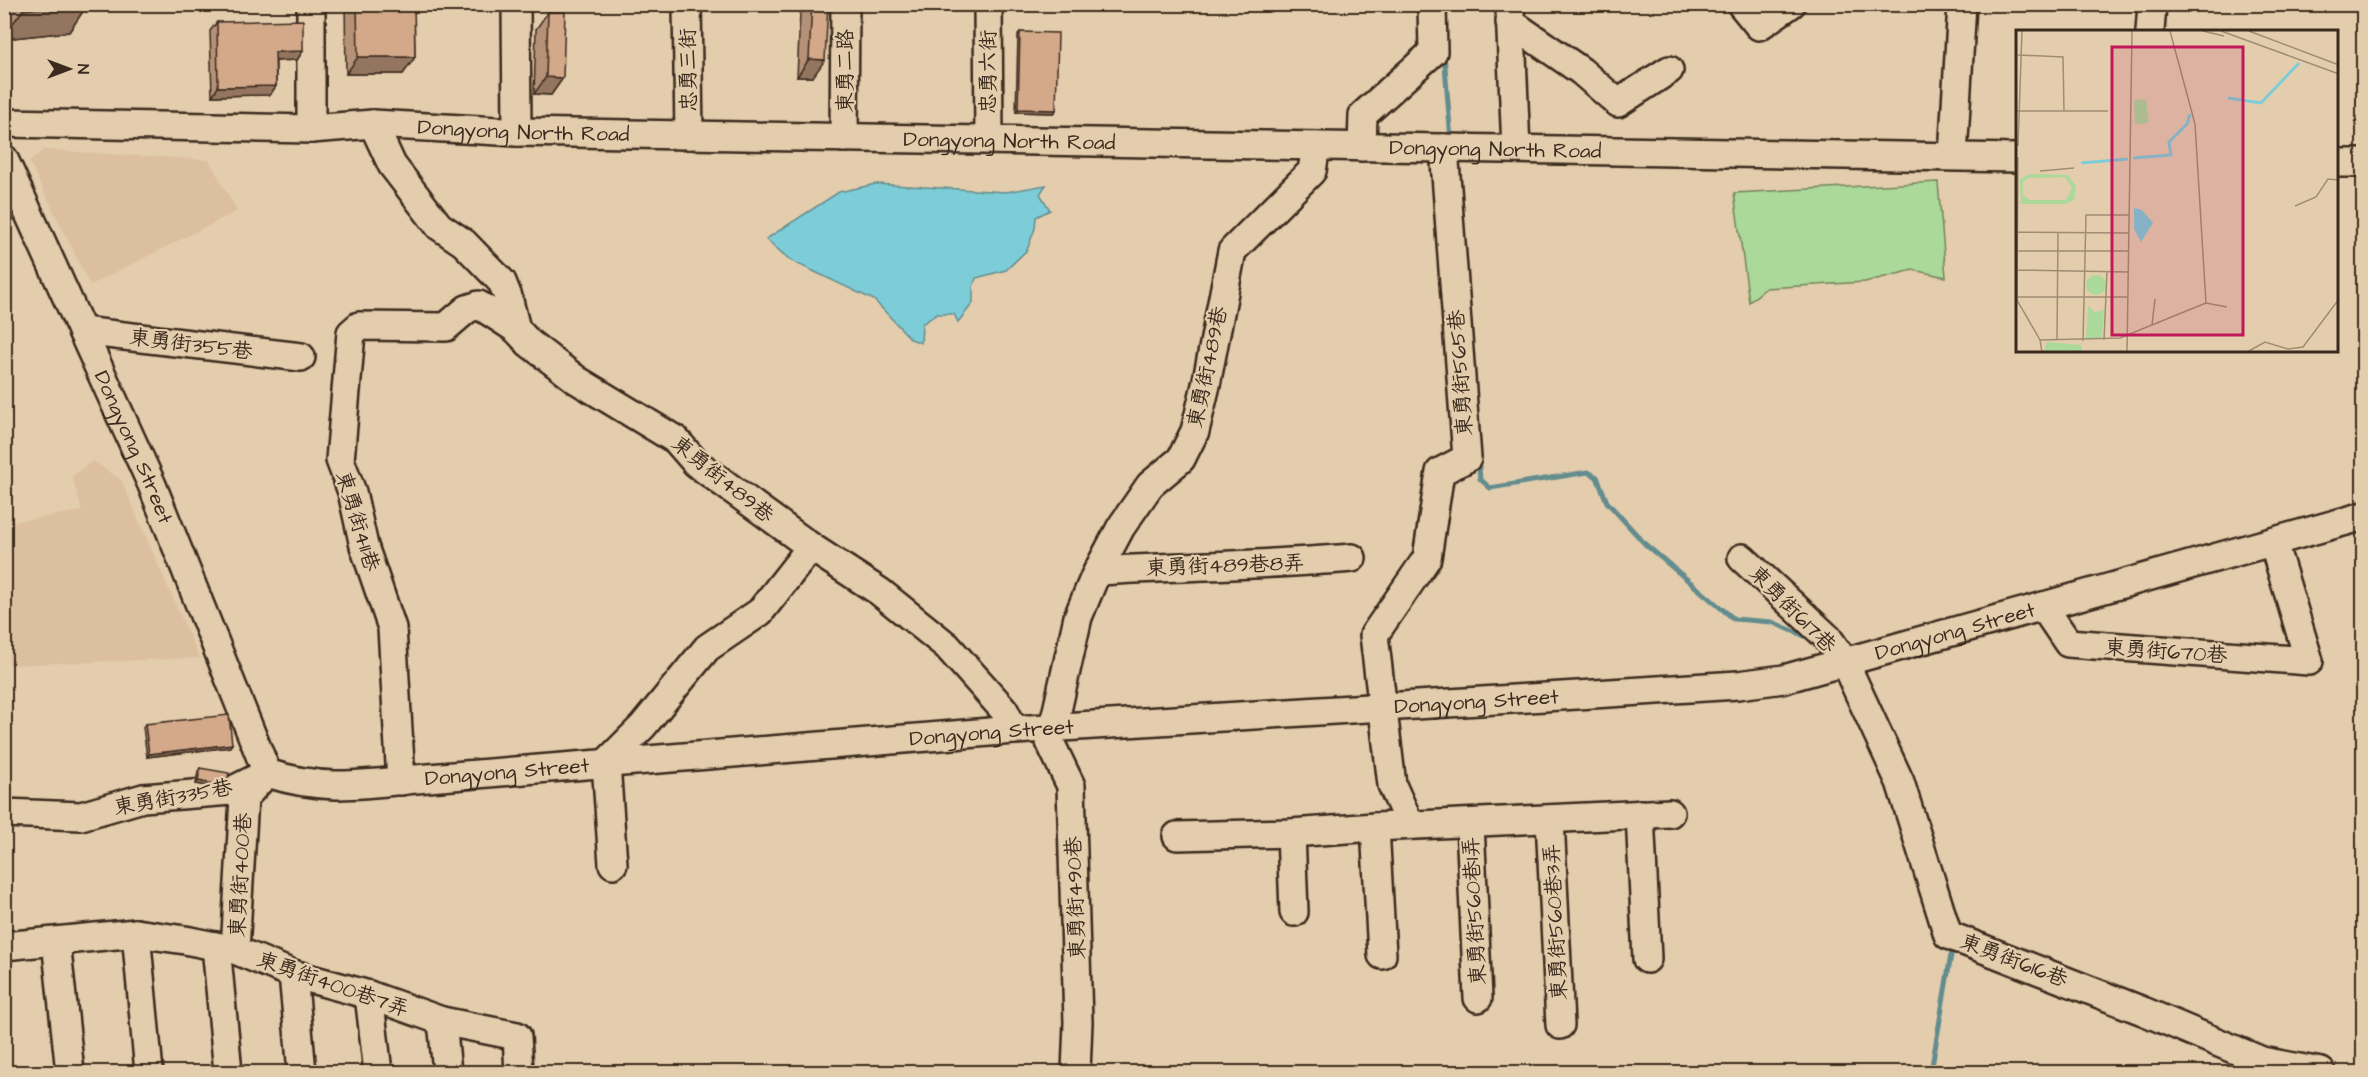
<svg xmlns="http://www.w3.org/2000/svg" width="2368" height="1077" font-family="'Architects Daughter','LXGW WenKai TC',sans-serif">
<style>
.built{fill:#dbbf9f}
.green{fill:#aad999;stroke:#72825c;stroke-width:1.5}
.water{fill:#7dcdd8;stroke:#638c8e;stroke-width:1.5}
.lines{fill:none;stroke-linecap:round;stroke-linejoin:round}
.stream{stroke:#638c8e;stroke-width:5}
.minor-casing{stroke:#3b2a1e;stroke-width:32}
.minor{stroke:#e3cdac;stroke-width:27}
.wall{fill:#b59177;stroke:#3b2a1e;stroke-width:1.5}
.shaded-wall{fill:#947661;stroke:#3b2a1e;stroke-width:1.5}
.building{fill:#d3a98a;stroke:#3b2a1e;stroke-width:1.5}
.labels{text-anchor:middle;stroke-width:4.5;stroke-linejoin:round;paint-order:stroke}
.street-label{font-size:21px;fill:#3b2a1e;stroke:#e3cdac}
.inset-river{fill:none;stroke:#7dcdd8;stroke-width:3}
.inset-road{fill:none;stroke:#a08c73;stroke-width:1.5}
.view{fill:#c2185b;fill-opacity:0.15;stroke:#c2185b;stroke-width:3}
.inset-edge{fill:none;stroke:#3b2a1e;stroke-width:3}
</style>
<rect width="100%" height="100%" fill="#e3cdac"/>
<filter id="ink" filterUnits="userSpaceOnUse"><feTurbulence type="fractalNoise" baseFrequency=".0167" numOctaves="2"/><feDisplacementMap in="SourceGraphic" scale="12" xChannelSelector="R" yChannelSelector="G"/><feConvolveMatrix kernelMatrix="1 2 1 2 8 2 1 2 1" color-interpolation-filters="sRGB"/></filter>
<g filter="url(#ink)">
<!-- built -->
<g class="built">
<path d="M 44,150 L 209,160 L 237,211 L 90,285 L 29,161 Z"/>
<path d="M 93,461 L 121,480 L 199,658 L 5,665 L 5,523 L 82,511 L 72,476 Z"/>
</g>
<!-- green -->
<path class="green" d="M 1938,182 L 1946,277 L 1913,270 L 1865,282 L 1766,288 L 1749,302 L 1734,193 Z"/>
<!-- water -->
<path class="water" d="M 876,184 L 1006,192 L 1046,185 L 1040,194 L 1050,210 L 1036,217 L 1035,228 L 1027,250 L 1006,270 L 976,278 L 973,287 L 973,303 L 958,322 L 954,314 L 937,314 L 922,324 L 921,343 L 911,339 L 874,300 L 790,260 L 766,239 L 839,192 Z"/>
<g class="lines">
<!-- stream -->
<g class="stream">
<path d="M 1444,54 L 1451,140"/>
<path d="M 1478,458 L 1480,479 L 1490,488 L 1588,472 L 1597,477 L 1607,502 L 1646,545 L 1734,619 L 1772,622 L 1814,640"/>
<path d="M 1931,1072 L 1951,955"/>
</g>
<defs>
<g id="minor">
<path d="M 311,4 L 311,129"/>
<path d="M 516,4 L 517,132"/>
<path d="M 687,4 L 689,135"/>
<path d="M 988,4 L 989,140"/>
<path d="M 1741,4 L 1759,26 L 1791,4"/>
<path d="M 1510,9 L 1516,149"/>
<path d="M 1510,22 L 1581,71 L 1618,103 L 1669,70"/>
<path d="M 2150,32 L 2152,4"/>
<path id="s1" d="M 4,123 L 311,129 L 373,124 L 517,132 L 2017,158"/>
<path d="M 373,124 L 392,165 L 439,226 L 464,243 L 502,282 L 508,297 L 516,329 L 529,343 L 577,380 L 676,440 L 696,463 L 811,547 L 760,612 L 707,648 L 643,726 L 606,763 L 613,864"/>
<path d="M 844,138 L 845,4"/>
<path d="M 1362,147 L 1363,115 L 1433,52 L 1432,4"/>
<path d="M 1953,156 L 1962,4"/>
<path id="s2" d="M 4,159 L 152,485 L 267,773 C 323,791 359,785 416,779 L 1014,730 L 1738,685 L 1784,679 L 2364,516"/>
<path d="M 2336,163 L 2364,163"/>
<path d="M 82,331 L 301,357"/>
<path d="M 811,547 L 880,592 L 947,646 L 1004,710 L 1014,730"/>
<path d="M 1742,558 L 1828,638 L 1844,661 L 1900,782 L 1948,935 L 2143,1011 L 2262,1061 L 2321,1072"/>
<path d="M 1098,571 C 1183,566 1268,565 1352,558"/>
<path d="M 2043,606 L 2068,643 L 2309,661 L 2273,542"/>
<path d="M 401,781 L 392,628 L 364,546 L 352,492 L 340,460 L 351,333 L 359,326 L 446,327 L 467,309 L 479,305 L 516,329"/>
<path d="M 4,813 L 81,816 L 143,798 L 231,791 L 267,773"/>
<path d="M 1640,814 L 1647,959"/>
<path d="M 1550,819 L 1560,1025"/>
<path d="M 1470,824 L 1478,998"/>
<path d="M 1410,825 L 1392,785 L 1374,635 L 1427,558 L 1440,472 L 1467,458 L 1444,148"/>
<path d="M 1375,827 L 1382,955"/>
<path d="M 1291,833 L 1294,912"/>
<path d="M 1177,836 L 1291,833 L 1375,827 L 1670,813"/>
<path d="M 136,933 L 149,1072"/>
<path d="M 56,941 L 70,1072"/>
<path d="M 4,946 L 136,933 L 185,940 L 235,950 L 293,974 L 369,995 L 442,1021 L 517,1036 L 519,1072"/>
<path d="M 216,946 L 228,1072"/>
<path d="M 235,950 L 244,798 L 264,776"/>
<path d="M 293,974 L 302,1072"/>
<path d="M 369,995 L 378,1072"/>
<path d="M 442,1021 L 447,1072"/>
<path d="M 1076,1072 L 1078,1022 L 1071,786 L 1050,742 L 1078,617 L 1095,576 L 1121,527 L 1150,485 L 1181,459 L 1195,431 L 1206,385 L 1232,251 L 1312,171 L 1316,146"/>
</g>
</defs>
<!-- minor casing -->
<use href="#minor" class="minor-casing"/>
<!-- minor -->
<use href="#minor" class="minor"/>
</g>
<!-- wall -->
<g class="wall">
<path d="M 4,4 L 88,4 L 69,32 L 4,39 Z"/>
<path d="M 345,4 L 414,4 L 415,57 L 403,74 L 346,74 Z"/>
<path d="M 806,4 L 828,4 L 813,77 L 797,77 L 800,14 Z"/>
<path d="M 548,12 L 563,78 L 551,95 L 534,94 L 536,29 Z"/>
<path d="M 217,22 L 303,51 L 297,60 L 276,61 L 276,86 L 270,95 L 212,96 L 210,31 Z"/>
<path d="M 1020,32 L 1054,113 L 1016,112 L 1018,35 Z"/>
<path d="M 145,724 L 230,747 L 147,757 L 143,727 Z"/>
<path d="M 200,768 L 226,786 L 224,789 L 196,784 L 198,771 Z"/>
</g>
<!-- shaded-wall -->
<g class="shaded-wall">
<path d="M 67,4 L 88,4 L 69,32 L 4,39 L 4,35 L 23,10 Z"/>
<path d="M 548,4 L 585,4 L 584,7 L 546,6 Z"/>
<path d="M 303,51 L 297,60 L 269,61 L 275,52 Z"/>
<path d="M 358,57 L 415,57 L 403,74 L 346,74 Z"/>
<path d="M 809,59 L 825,60 L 813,77 L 797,77 Z"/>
<path d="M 546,77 L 563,78 L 551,95 L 534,94 Z"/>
<path d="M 276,86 L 270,95 L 212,96 L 218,87 Z"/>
<path d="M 1018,109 L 1056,110 L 1054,113 L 1016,112 Z"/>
<path d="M 232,744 L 230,747 L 147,757 L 149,754 Z"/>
<path d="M 198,781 L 226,786 L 224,789 L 196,784 Z"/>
</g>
<!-- building -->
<g class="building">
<path d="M 22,4 L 67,4 L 23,10 Z"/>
<path d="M 357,4 L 414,4 L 415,57 L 358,57 Z"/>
<path d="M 812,4 L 828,4 L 825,60 L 809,59 Z"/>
<path d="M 548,12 L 565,12 L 563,78 L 546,77 Z"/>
<path d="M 303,20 L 303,51 L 275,52 L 276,86 L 218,87 L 217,22 Z"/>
<path d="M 1020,32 L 1058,33 L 1056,110 L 1018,109 Z"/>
<path d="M 229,715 L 232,744 L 149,754 L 145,724 Z"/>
<path d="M 200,768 L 229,773 L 226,786 L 198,781 Z"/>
</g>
</g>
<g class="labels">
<!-- street labels -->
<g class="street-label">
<text transform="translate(688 70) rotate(-91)" y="7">忠勇三街</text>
<text transform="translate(845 71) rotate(-90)" y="7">東勇二路</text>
<text transform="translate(988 72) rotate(-90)" y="7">忠勇六街</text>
<text dy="7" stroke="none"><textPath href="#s1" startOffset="520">Dongyong North Road</textPath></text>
<text dy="7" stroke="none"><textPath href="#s1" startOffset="1006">Dongyong North Road</textPath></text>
<text dy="7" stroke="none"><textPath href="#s1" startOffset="1492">Dongyong North Road</textPath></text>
<text transform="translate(191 344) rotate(7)" y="7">東勇街355巷</text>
<text transform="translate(1207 367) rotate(-78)" y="7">東勇街489巷</text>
<text transform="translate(1460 373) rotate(-94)" y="7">東勇街565巷</text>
<text dy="7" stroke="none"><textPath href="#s2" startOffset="316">Dongyong Street</textPath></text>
<text transform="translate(723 479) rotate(39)" y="7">東勇街489巷</text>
<text transform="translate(358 521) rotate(73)" y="7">東勇街411巷</text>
<text transform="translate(1225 565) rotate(-2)" y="7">東勇街489巷8弄</text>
<text transform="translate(1793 609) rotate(45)" y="7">東勇街617巷</text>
<text dy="7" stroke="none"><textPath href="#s2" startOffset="2368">Dongyong Street</textPath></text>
<text transform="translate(2166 651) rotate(4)" y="7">東勇街670巷</text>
<text dy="7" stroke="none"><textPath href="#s2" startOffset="1882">Dongyong Street</textPath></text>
<text dy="7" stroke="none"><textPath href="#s2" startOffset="1396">Dongyong Street</textPath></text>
<text dy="7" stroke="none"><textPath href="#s2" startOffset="910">Dongyong Street</textPath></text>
<text transform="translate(173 797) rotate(-10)" y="7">東勇街335巷</text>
<text transform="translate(240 875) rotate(-87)" y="7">東勇街400巷</text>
<text transform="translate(1075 898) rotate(-92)" y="7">東勇街490巷</text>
<text transform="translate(1474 911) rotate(-93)" y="7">東勇街560巷1弄</text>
<text transform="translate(1555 922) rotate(-93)" y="7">東勇街560巷3弄</text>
<text transform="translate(2014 960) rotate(21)" y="7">東勇街616巷</text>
<text transform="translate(333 984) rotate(19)" y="7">東勇街400巷7弄</text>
</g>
</g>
<!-- overview -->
<g transform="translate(2016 30)">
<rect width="322" height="322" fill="#e3cdac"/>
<path d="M 130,69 L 133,93 L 119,94 L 118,70 ZM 14,144 L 52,145 L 60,156 L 58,170 L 49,174 L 5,174 L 4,149 ZM 49,147 L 56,158 L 50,170 L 14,170 L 7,165 L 7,152 L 12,148 ZM70 255a10 10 0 1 1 20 0a10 10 0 1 1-20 0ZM 72,276 L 79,282 L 88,280 L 86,308 L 70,308 ZM 31,312 L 65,315 L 66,322 L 28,322 Z" fill="#aad999" fill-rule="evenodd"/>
<path d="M 118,178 L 126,180 L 137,193 L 125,212 L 118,199 Z" fill="#7dcdd8"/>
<path class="inset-river" d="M 212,68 L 245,73 L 283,33M 117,128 L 155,125 L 153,112 L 171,94 L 174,84M 65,133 L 112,129"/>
<path class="inset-road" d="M 187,1 L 208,6M 205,1 L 323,44M 233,1 L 323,35M 2,25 L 47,27 L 48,81M 0,81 L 92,81M 2,116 L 6,1M 2,127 L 1,270 L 24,310 L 26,322M 24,141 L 58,138M 279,176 L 300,167 L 312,149 L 323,150M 1,202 L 113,203M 1,221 L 112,221M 1,240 L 112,242M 1,267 L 111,267M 190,273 L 211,277M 136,295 L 139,269M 24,310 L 104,308 L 190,273 L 179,94 L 154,1M 41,310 L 42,202M 88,310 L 91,242M 67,311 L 70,185 L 113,185M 111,322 L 116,1M 231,322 L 249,312 L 272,319 L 287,317 L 323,269"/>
<path class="view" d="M 96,17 L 227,17 L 227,305 L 96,305 Z"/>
<rect width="322" height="322" class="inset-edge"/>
</g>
<!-- margin -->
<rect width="2368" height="1077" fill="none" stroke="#e3cdac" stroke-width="24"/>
<rect x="12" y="12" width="2344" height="1053" fill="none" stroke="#3b2a1e" stroke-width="2" filter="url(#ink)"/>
<!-- north arrow -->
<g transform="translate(69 69) rotate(90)" stroke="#e3cdac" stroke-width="4.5" paint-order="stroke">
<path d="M0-4.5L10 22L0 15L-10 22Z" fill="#3b2a1e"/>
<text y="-9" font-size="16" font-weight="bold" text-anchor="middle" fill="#3b2a1e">N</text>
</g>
</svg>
